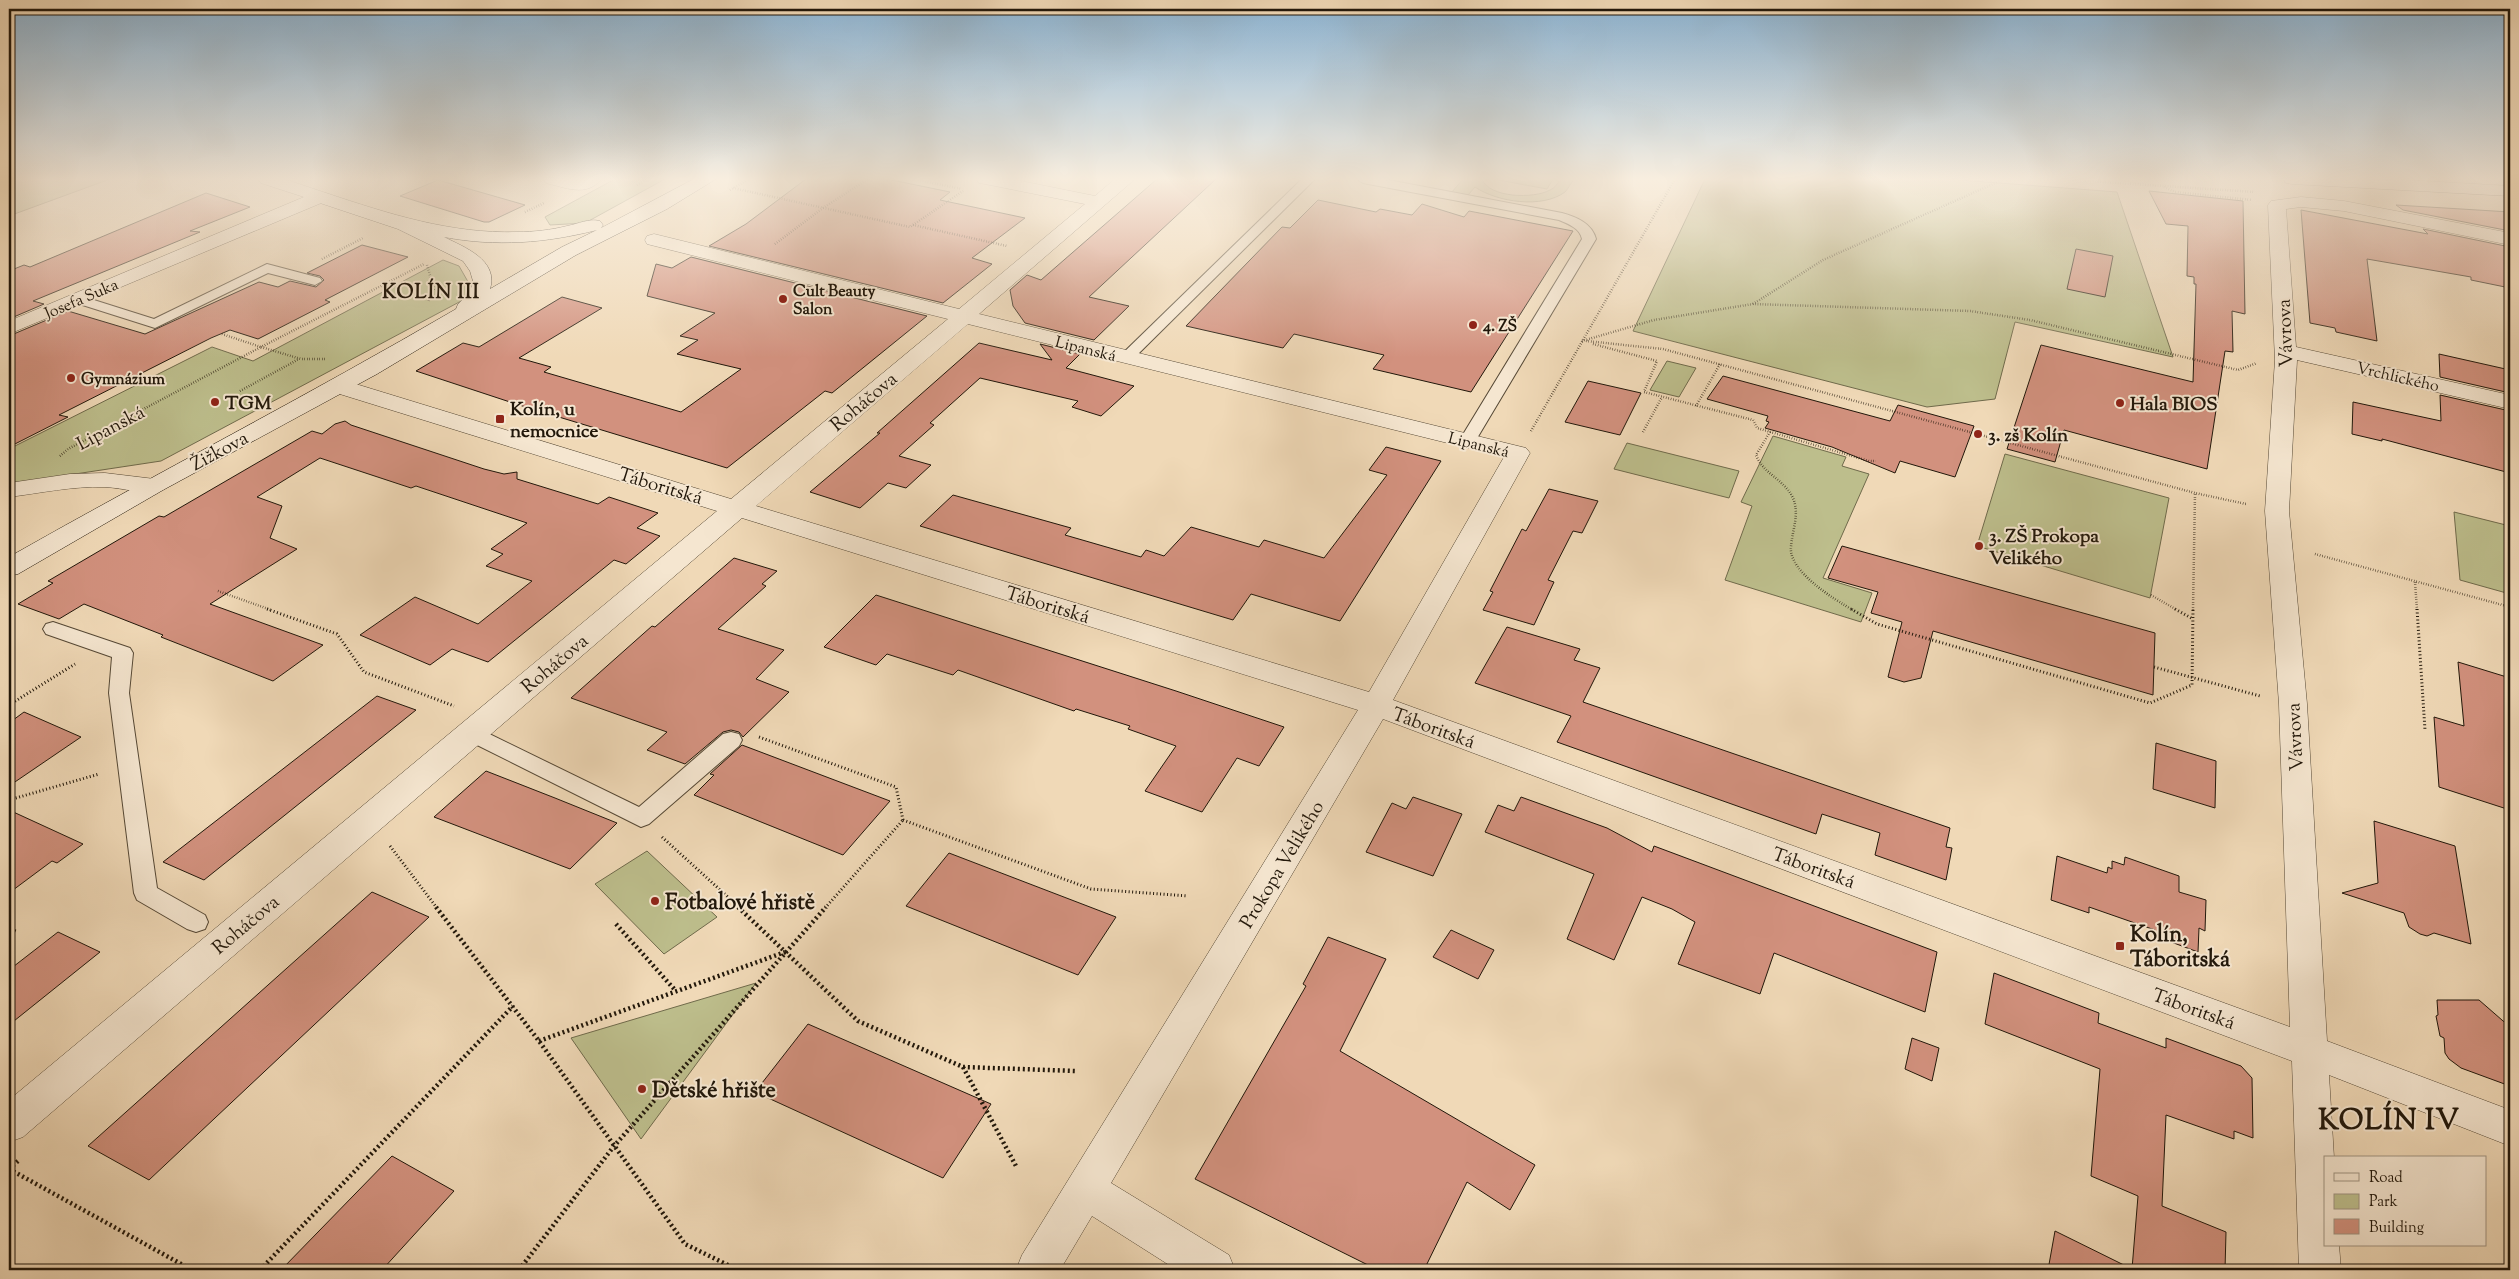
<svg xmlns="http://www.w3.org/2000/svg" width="2519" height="1279" font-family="'Sorts Mill Goudy',serif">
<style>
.green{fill:#bdbe8c;stroke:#6f6a4b}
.building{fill:#d2917e;stroke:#21170a}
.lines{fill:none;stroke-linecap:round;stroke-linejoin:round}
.lane-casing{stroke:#554835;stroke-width:2}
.street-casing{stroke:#554835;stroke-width:1}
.secondary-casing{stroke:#21170a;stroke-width:1}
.path-far2{stroke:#21170a;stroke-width:2.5;stroke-dasharray:0.5 2;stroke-linecap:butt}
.path-far1{stroke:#21170a;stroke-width:3;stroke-dasharray:1 2.5;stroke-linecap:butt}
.path{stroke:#21170a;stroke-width:4.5;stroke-dasharray:2 3;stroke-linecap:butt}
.lane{fill:#f5e6d0;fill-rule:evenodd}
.street{fill:#f5e6d0;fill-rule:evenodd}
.secondary{fill:#f5e6d0;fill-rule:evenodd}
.poi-dot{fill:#8f2418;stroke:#f5e6d0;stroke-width:2}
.labels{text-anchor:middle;stroke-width:4;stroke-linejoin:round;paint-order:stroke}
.far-poi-label{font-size:16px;font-weight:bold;fill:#21170a;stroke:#f5e6d0;text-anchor:start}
.far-street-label{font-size:16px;fill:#21170a;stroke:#f5e6d0}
.street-label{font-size:19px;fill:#21170a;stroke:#f5e6d0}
.poi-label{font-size:19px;font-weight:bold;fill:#21170a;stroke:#f5e6d0;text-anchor:start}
.far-district-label{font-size:20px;font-weight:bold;letter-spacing:1px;fill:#21170a;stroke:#f5e6d0}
.near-poi-label{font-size:22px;font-weight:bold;fill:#21170a;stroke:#f5e6d0;text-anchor:start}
.near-district-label{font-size:29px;font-weight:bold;letter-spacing:1px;fill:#21170a;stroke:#f5e6d0}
</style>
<rect width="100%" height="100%" fill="#f0d9b7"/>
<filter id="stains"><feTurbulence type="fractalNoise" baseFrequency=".004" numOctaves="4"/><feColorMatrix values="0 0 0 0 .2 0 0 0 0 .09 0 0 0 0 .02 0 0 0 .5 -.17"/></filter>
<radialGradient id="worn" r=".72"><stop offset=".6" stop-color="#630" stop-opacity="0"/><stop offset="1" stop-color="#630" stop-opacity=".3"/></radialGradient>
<!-- green -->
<g class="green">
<path d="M 9,179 L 110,179 L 9,216 Z"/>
<path d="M 615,179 L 665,179 L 585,223 L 550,225 L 545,217 Z"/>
<path d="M 1463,179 L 1482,179 C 1489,198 1534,199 1550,190 C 1555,188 1557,184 1561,179 L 1574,179 C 1571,183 1568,189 1565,192 C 1542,209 1497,202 1475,187 L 1468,195 L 1452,192 Z"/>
<path d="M 1493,179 L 1553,179 L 1547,189 Z"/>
<path d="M 1705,179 L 1947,179 L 2117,192 L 2173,357 L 2015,322 L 1995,399 L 1927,407 L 1633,331 Z"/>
<path d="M 443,260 L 459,266 L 471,287 L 463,300 L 161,461 L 9,484 L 9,449 L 212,347 L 253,361 Z"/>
<path d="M 1667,361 L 1696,368 L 1679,397 L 1650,390 Z"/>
<path d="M 1773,436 L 1846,457 L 1842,466 L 1869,474 L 1823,578 L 1872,593 L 1861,622 L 1725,580 L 1752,506 L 1741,502 Z"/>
<path d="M 1627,443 L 1739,471 L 1729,498 L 1614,469 Z"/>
<path d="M 2005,454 L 2169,498 L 2150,598 L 1977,546 Z"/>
<path d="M 2454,512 L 2510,526 L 2510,594 L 2460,580 Z"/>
<path d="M 647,851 L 717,917 L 664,954 L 595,884 Z"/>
<path d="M 756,983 L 641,1139 L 571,1038 Z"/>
</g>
<!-- building -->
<g class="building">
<path d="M 806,179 L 887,179 L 950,192 L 940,200 L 1025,218 L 972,258 L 992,264 L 943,303 L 709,246 L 746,224 Z"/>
<path d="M 1157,179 L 1216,179 L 1089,297 L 1129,306 L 1094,340 L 1025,323 L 1013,306 L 1010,290 L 1027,275 L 1041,280 Z"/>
<path d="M 438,180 L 525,205 L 489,222 L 484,222 L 400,196 Z"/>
<path d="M 2149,191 L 2243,201 L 2245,314 L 2232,311 L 2233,352 L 2225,351 L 2207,469 L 2064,430 L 2055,462 L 2007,449 L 2041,345 L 2193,382 L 2196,284 L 2194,284 L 2194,277 L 2187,276 L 2188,226 L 2166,224 Z"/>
<path d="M 206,193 L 250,207 L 190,231 L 200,232 L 33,301 L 44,304 L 9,319 L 9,271 L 24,265 L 30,267 Z"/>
<path d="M 1318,200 L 1376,212 L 1380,209 L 1412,215 L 1422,204 L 1464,217 L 1469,211 L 1573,231 L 1471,392 L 1373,369 L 1384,355 L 1294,334 L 1283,348 L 1186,326 L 1282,227 L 1290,228 Z"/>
<path d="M 2396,205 L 2510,212 L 2510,231 L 2403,210 Z"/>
<path d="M 2301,210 L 2428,234 L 2423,229 L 2510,247 L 2510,288 L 2471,280 L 2471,277 L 2367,259 L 2377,341 L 2336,332 L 2335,328 L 2310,323 Z"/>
<path d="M 362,245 L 408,257 L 325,300 L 330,302 L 258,339 L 230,330 L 211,338 L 59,415 L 68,417 L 9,447 L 9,336 L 68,311 L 145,334 L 259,282 L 278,287 L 290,281 L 316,287 L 324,280 L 320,276 L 307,273 Z"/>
<path d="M 2076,249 L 2113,256 L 2105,297 L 2067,289 Z"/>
<path d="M 691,257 L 927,316 L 832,393 L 825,391 L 727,468 L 516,404 L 416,371 L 463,343 L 479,347 L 562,297 L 602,308 L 519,358 L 551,367 L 544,372 L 681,412 L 741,369 L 677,354 L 698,340 L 680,336 L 715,313 L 647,296 L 656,264 L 672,268 Z"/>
<path d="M 979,343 L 1052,360 L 1040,344 L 1080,354 L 1066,368 L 1134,386 L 1101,416 L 1072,407 L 1078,401 L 980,378 L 930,423 L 934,425 L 899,456 L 931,465 L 906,488 L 888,483 L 860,508 L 810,492 L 880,433 L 877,433 Z"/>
<path d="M 2439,354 L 2510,370 L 2510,393 L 2440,377 Z"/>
<path d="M 1723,376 L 1890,421 L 1898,405 L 1974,426 L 1955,477 L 1900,461 L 1895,473 L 1832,447 L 1765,428 L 1769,422 L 1766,421 L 1768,416 L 1707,399 Z"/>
<path d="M 1588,381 L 1641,393 L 1620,435 L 1565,422 Z"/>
<path d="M 2440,395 L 2510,411 L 2510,473 L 2382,439 L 2382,441 L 2352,434 L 2353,402 L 2441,421 Z"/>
<path d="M 345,421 L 351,425 L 484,469 L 504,474 L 517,472 L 517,479 L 598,504 L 609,497 L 658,513 L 637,528 L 660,536 L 626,564 L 614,560 L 488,662 L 452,649 L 430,665 L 360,635 L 415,597 L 478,624 L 532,581 L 486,566 L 503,554 L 491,549 L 527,523 L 416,486 L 411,488 L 320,458 L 257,497 L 282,506 L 270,538 L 297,549 L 210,604 L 323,645 L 273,681 L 161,637 L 163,635 L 84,604 L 59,619 L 18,604 L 53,583 L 48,581 L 159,516 L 164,517 L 312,431 L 322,434 L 335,424 Z"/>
<path d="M 1386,447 L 1441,461 L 1340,621 L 1251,594 L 1233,620 L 920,526 L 953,495 L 1071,528 L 1065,535 L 1141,557 L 1146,550 L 1164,556 L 1191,527 L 1259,547 L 1264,540 L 1324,558 L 1387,475 L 1369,470 Z"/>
<path d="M 1549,489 L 1598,501 L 1582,533 L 1573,531 L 1548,580 L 1554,582 L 1534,625 L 1483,610 L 1493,592 L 1490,591 L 1522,529 L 1526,531 Z"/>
<path d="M 1842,546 L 2155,633 L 2153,695 L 1933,631 L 1921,678 L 1904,682 L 1888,677 L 1902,622 L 1871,613 L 1878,592 L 1828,578 Z"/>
<path d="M 734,558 L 777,571 L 762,584 L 766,586 L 718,629 L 784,650 L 756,679 L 789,692 L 743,737 L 739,732 L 731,730 L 723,732 L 685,764 L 647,750 L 667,732 L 571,698 L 652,626 L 655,627 Z"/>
<path d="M 876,595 L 1176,691 L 1284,727 L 1259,766 L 1237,758 L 1202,812 L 1145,791 L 1176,746 L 1128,729 L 1130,726 L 1076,709 L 1074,711 L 958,670 L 953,675 L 887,654 L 876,665 L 824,647 Z"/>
<path d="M 1507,627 L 1580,649 L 1574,660 L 1600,668 L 1583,702 L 1950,828 L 1946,847 L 1952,848 L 1946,880 L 1875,855 L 1880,833 L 1822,814 L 1816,834 L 1557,742 L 1571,716 L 1475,683 Z"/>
<path d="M 2458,662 L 2510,678 L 2510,810 L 2439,787 L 2434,717 L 2464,726 Z"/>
<path d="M 377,696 L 416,710 L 204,880 L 163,862 Z"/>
<path d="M 24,712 L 81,737 L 9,786 L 9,723 Z"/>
<path d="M 2156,743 L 2216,761 L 2215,808 L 2153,789 Z"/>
<path d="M 742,745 L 890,801 L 843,855 L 694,795 L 714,775 L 710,774 Z"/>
<path d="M 486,771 L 555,798 L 617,823 L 570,869 L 434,817 Z"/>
<path d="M 1413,797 L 1462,814 L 1433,876 L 1366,852 L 1392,803 L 1406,809 Z"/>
<path d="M 1521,797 L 1607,828 L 1652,852 L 1654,846 L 1937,952 L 1925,1012 L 1774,953 L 1760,994 L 1678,964 L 1695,922 L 1672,909 L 1642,897 L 1614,960 L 1567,939 L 1594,874 L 1485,832 L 1498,805 L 1514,811 Z"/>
<path d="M 9,810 L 83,844 L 57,863 L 52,861 L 9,893 Z"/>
<path d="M 2374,821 L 2455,846 L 2471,944 L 2434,933 L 2427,936 L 2420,934 L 2409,927 L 2404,913 L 2342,893 L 2378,883 Z"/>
<path d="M 949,853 L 1116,917 L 1078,975 L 906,906 Z"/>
<path d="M 2057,856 L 2107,873 L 2108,867 L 2112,869 L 2112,861 L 2124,865 L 2125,857 L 2179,876 L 2179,892 L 2206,900 L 2205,931 L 2199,928 L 2198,952 L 2155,936 L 2155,930 L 2089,907 L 2089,913 L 2051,900 Z"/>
<path d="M 372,892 L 429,917 L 149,1180 L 88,1146 Z"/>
<path d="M 1451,930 L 1494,950 L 1478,979 L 1433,957 Z"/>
<path d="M 58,932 L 100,952 L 9,1025 L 9,970 Z"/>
<path d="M 1328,937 L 1386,959 L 1340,1051 L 1535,1165 L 1510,1210 L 1467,1182 L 1424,1270 L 1378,1270 L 1195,1179 L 1306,986 L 1303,984 Z"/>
<path d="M 1994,973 L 2099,1013 L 2098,1023 L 2166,1048 L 2166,1038 L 2241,1066 L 2252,1078 L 2253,1138 L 2234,1131 L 2234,1139 L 2166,1115 L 2162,1206 L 2226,1232 L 2225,1270 L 2048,1270 L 2055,1231 L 2132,1269 L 2138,1196 L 2091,1176 L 2100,1069 L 1985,1024 Z"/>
<path d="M 2437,1000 L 2479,1000 L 2510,1027 L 2510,1086 L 2461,1068 L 2449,1059 L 2445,1053 L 2444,1038 L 2440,1036 L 2436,1016 L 2438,1015 Z"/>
<path d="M 808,1024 L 991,1104 L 943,1178 L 755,1092 Z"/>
<path d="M 1912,1038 L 1939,1048 L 1932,1081 L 1905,1069 Z"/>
<path d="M 392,1156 L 454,1191 L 382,1270 L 281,1270 Z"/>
</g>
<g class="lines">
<defs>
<g id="lane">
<path d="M 1302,179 L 1315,179 L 1131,361 L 1121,361 L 1118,358 L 1121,355 Z"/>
<path d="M 1357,179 L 1383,179 L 1562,213 C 1576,217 1592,223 1596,239 L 1473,445 L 1461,445 L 1459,441 L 1582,239 C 1580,228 1568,224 1559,220 L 1363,183 Z"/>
<path d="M 267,264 L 320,278 L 322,281 L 315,285 L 268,273 L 155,328 L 73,302 L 71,299 L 78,295 L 154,319 Z"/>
<path d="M 53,622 L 130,648 L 133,653 L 129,693 L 157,888 L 205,915 L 208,922 L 205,929 L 196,932 L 187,929 L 137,900 L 134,893 L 109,693 L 112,657 L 46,634 L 43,629 L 46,624 Z"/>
<path d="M 471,725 L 639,807 L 723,734 L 731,732 L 739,734 L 742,740 L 739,746 L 649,824 L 641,827 L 463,738 L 460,733 L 463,728 Z"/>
</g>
<g id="street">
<path d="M 258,179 L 284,179 L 326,193 L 329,197 L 326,201 L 9,334 L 9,321 L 304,197 L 261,183 Z"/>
<path d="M 543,179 L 601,179 C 587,198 564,187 546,183 Z"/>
<path d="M 976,179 L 1011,179 L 1095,196 L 1115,179 L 1135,179 L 979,314 L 1526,448 L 1530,453 L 1393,700 L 2290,1027 L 2279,704 L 2265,511 L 2275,360 L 2268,205 L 2271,201 L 2301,197 L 2344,201 L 2510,233 L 2510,245 L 2344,211 L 2301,207 L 2286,209 L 2296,347 L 2510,395 L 2510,409 L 2297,360 L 2289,511 L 2307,704 L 2327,1041 L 2510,1110 L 2510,1146 L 2329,1075 L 2334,1158 L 2325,1158 L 2325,1245 L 2339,1245 L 2341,1270 L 2299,1270 L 2292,1061 L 1383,719 L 1111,1183 L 1229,1255 L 1235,1270 L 1177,1270 L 1092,1216 L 1060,1270 L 1016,1270 L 1022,1255 L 1358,710 L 742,518 L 23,1137 L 9,1142 L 9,1100 L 717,511 L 330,391 L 327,386 L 330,381 L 338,379 L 346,381 L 731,499 L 948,319 L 647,244 L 645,240 L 647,236 L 654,234 L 959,309 L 1085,204 L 985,184 L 979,183 ZM 968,324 L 1504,457 L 1369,692 L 756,506 Z"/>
<path d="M 105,473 L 163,480 L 166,485 L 163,490 C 144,495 124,488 105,487 C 72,486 41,493 9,497 L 9,483 L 70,474 Z"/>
</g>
<g id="secondary">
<path d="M 694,179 L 716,179 L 667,209 L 576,255 L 377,374 L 163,490 L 18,574 L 9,576 L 9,557 C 157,473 309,395 456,309 L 458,304 L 470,292 L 473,281 L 470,271 L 463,261 L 398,229 L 314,201 L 311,197 L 314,193 L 326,193 C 389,214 451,234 517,232 C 534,232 551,230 567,226 C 578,224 589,218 600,221 L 603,225 L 601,228 ZM 597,230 L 562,247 L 490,289 C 499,260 464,247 444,237 C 496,247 546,243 597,230 Z"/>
<path d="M 2283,179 L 2388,179 L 2510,186 L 2510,196 L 2292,184 L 2286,183 Z"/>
</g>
</defs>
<!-- lane casing -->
<use href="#lane" class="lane-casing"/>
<!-- street casing -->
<use href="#street" class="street-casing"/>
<!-- secondary casing -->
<use href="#secondary" class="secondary-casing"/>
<!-- path-far2 -->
<g class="path-far2">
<path d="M 913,179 L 962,189"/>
<path d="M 2058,179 L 2255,192"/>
<path d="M 637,185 L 648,179"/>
<path d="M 2164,187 L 2175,192 L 2252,200"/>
<path d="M 733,188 L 910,227 L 963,191"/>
<path d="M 730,190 L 749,179"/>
<path d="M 525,212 L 544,203"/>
<path d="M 913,225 L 1007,246"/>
<path d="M 775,244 L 823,208 L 868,179"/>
<path d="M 322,259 L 363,238"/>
<path d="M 427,265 L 434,289 L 428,302"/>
<path d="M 1753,304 L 1823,260 L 2004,179"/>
<path d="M 222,334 L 261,347"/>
<path d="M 1582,341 L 1654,320 L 1753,304 L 1970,311 L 2030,320 L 2238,370 L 2257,363"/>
<path d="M 1586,341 L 1663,349 L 2195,493 L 2246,504"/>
<path d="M 1593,344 L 1657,361 L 1644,392 L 1753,420 L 1757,428 L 1869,461 L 1876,461"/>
<path d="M 325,359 L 301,359 L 261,347 L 424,264"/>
<path d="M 240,391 L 299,359"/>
<path d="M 1696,406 L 1720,364"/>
<path d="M 1531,431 L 1675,179"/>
<path d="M 1643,432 L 1662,397"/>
<path d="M 1770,432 L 1756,455 C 1763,474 1784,479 1793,498 C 1800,515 1792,530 1791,547 C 1788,571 1835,600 1853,610"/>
<path d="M 60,456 L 68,449 L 261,347"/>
<path d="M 2315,554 L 2510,607"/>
<path d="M 2415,582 L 2417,610"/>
<path d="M 218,591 L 271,610"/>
<path d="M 2151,595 L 2177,610"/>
<path d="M 2193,610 L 2195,493"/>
</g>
<!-- path-far1 -->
<g class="path-far1">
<path d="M 267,609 L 337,634 L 364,672 L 454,706"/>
<path d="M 1851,609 L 1877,624 L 2150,703 L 2192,685 L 2193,609"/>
<path d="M 2175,609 L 2193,619"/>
<path d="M 2417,609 L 2425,730"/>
<path d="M 2154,667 L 2260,696"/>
<path d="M 9,705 L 75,664"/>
<path d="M 759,737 L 896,787 L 903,820"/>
<path d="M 9,800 L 99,774"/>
<path d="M 903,820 L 1091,889 L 1188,896"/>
<path d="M 662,837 L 740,908"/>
<path d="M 390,846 L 437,908"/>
<path d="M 825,908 L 903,820"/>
</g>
<!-- path -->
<g class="path">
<path d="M 436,907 L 539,1041 L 685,1244 L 738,1270"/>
<path d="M 738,907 L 858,1021 L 963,1067 L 1076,1071"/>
<path d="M 616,924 L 675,990"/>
<path d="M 9,929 L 16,932"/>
<path d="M 539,1041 L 785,952"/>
<path d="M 963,1067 L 1016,1166"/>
<path d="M 9,1169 L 18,1161"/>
<path d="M 9,1169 L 192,1270"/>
<path d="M 260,1270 L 513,1006"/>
<path d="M 519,1270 L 614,1146 L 826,907"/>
</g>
<!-- lane -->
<use href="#lane" class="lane"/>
<!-- street -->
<use href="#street" class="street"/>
<!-- secondary -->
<use href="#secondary" class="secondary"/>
</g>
<!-- sky -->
<linearGradient id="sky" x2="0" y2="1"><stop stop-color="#8bb5d6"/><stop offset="0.5" stop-color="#f8eedf"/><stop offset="1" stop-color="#f8eedf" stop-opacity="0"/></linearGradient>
<rect width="2519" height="358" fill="url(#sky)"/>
<!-- markers -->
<g class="poi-dot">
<circle cx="783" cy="299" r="5"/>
<circle cx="1473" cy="325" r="5"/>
<circle cx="71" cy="378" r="5"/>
<circle cx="215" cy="402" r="5"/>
<circle cx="2120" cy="403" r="5"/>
<rect x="495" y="414" width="10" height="10" rx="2.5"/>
<circle cx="1978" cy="434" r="5"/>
<circle cx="1979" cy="546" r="5"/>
<circle cx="655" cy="901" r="5"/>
<rect x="2115" y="941" width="10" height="10" rx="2.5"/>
<circle cx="642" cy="1089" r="5"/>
</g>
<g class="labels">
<!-- far-poi labels -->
<g class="far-poi-label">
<text x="793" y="296">Cult Beauty<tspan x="793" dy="18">Salon</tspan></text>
<text x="1483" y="331">4. ZŠ</text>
<text x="81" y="384">Gymnázium</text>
</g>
<!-- far-street labels -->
<g class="far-street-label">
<text transform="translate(81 298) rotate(-23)" y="6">Josefa Suka</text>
<text transform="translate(1086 348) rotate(14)" y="6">Lipanská</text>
<text transform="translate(2398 376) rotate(13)" y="6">Vrchlického</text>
<text transform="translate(1479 444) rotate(14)" y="6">Lipanská</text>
</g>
<!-- street labels -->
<g class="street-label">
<text transform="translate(2284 333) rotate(-92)" y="7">Vávrova</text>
<text transform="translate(863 401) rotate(-40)" y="7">Roháčova</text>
<text transform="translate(110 427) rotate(-28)" y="7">Lipanská</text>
<text transform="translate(219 450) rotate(-28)" y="7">Žižkova</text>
<text transform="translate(661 485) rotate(17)" y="7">Táboritská</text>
<text transform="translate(1048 604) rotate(17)" y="7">Táboritská</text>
<text transform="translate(554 663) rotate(-40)" y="7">Roháčova</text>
<text transform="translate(1434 727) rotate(20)" y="7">Táboritská</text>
<text transform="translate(2294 737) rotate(-93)" y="7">Vávrova</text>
<text transform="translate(1281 864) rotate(-59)" y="7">Prokopa Velikého</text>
<text transform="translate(1814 867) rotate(20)" y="7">Táboritská</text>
<text transform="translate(245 924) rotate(-40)" y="7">Roháčova</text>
<text transform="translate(2194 1008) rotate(20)" y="7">Táboritská</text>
</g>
<!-- poi labels -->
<g class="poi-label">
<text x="225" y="409">TGM</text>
<text x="2130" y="410">Hala BIOS</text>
<text x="510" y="415">Kolín, u<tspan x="510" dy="22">nemocnice</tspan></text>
<text x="1988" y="441">3. zš Kolín</text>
<text x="1989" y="542">3. ZŠ Prokopa<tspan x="1989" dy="22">Velikého</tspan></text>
</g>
<!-- far-district labels -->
<g class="far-district-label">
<text x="431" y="298">KOLÍN III</text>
</g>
<!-- near-poi labels -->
<g class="near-poi-label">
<text x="665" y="909">Fotbalové hřistě</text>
<text x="2130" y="941">Kolín,<tspan x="2130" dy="25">Táboritská</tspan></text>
<text x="652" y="1097">Dětské hřište</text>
</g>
<!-- near-district labels -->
<g class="near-district-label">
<text x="2389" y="1129">KOLÍN IV</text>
</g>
</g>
<!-- margin -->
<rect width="2519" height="1279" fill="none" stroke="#f0d9b7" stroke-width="30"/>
<rect x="10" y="10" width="2499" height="1259" fill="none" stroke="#21170a" stroke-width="2.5"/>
<rect x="15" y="15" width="2489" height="1249" fill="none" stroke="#21170a"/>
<!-- legend -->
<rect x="2324" y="1156" width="162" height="90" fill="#f5e6d0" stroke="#a09381"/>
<rect x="2334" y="1173" width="25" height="8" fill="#f5e6d0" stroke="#a09381"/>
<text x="2369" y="1182" font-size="15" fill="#21170a">Road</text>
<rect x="2334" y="1194" width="25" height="15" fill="#bdbe8c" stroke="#a09381"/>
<text x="2369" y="1206" font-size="15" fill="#21170a">Park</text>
<rect x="2334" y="1219" width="25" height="15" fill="#d2917e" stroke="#a09381"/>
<text x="2369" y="1232" font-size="15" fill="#21170a">Building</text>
<rect width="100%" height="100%" filter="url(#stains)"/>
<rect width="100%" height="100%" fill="url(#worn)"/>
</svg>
